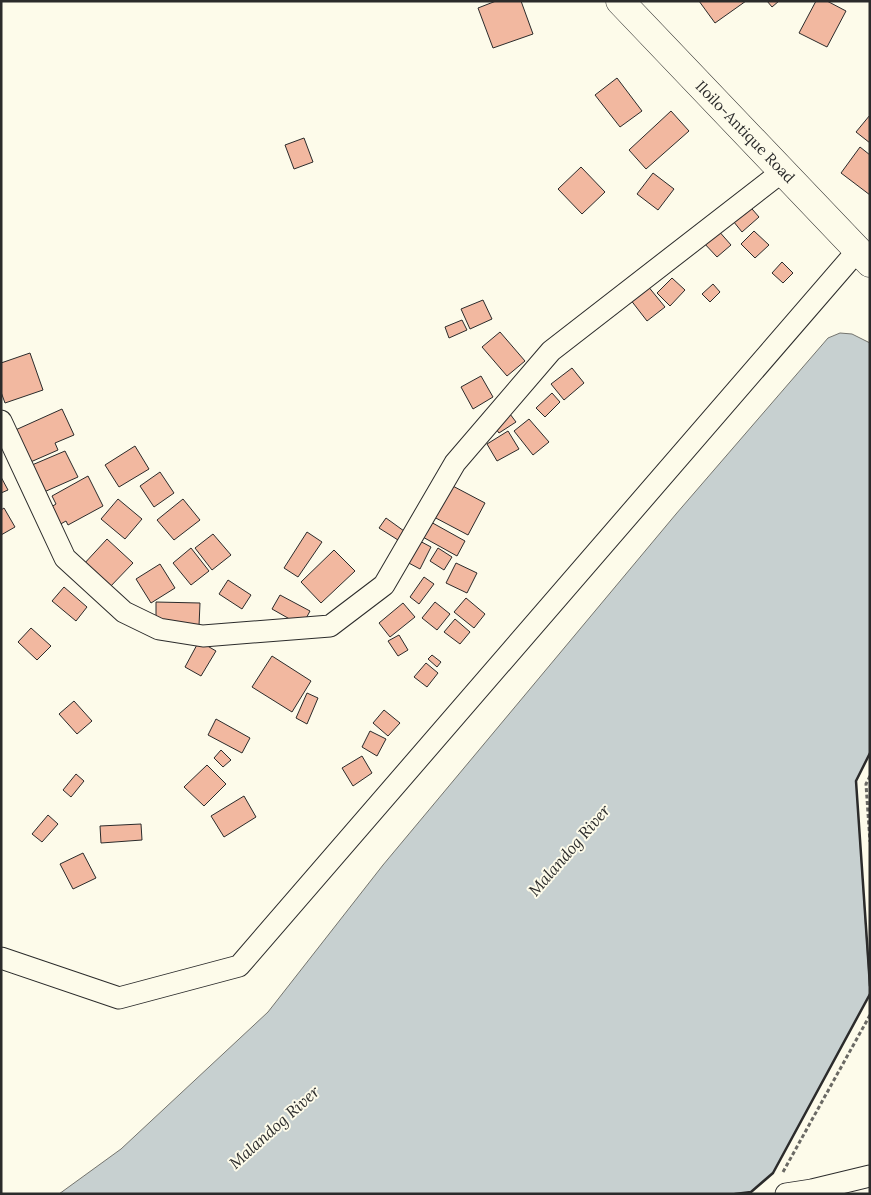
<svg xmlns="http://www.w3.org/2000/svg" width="871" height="1195" font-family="Lora,serif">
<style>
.water{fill:#c7d0d0;stroke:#74746e}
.building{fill:#f2b8a0;stroke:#2b2b2b}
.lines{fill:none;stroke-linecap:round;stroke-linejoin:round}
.street-casing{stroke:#2b2b2b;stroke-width:23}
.primary-casing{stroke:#2b2b2b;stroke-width:29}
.path{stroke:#6a6964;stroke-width:3;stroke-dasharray:4 2.5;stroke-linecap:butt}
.street{stroke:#fdfbea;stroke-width:21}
.primary{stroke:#fdfbea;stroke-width:28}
.wall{stroke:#2b2b2b;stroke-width:2.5}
.labels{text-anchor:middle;stroke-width:4;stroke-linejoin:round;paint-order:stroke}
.street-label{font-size:15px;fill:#2b2b2b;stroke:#fdfbea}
.water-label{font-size:16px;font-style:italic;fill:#2b2b2b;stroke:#fdfbea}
</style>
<rect width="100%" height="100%" fill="#fdfbea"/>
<!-- water -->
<path class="water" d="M 840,333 L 852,334 L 870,343 L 870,753 L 856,781 L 870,994 L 773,1173 L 751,1192 L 735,1194 L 59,1194 L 121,1149 L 268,1012 L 383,865 L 676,514 L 828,338 Z"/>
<!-- building -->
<g class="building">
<path d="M 496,1 L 521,1 L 533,34 L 493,48 L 478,8 Z"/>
<path d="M 699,1 L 746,1 L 715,23 Z"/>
<path d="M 767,1 L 779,1 L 772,7 Z"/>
<path d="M 816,1 L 827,1 L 846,11 L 827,47 L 799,33 Z"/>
<path d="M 617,78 L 642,111 L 620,127 L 595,95 Z"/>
<path d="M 671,111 L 689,131 L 646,169 L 629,150 Z"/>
<path d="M 870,115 L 870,143 L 856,132 Z"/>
<path d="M 304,138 L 313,162 L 294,169 L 285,145 Z"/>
<path d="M 860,147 L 870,155 L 870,195 L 841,173 Z"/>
<path d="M 581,167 L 605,192 L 582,214 L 558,189 Z"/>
<path d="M 653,173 L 674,189 L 658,210 L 637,194 Z"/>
<path d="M 746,202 L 759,217 L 742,232 L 729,216 Z"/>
<path d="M 717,229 L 731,245 L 717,257 L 703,242 Z"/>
<path d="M 754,231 L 769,245 L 755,258 L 741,244 Z"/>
<path d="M 782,262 L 793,273 L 783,283 L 772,273 Z"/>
<path d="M 672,278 L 685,290 L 670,306 L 657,293 Z"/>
<path d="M 713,284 L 720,292 L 710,302 L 702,294 Z"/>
<path d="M 647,285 L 665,307 L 647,321 L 630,299 Z"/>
<path d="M 483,300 L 492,319 L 470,329 L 461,309 Z"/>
<path d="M 462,320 L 467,330 L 449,338 L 445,327 Z"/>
<path d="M 500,332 L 525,361 L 507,376 L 482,347 Z"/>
<path d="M 30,353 L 43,390 L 5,403 L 1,392 L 1,363 Z"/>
<path d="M 572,368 L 584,383 L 564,400 L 551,384 Z"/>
<path d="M 481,376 L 493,397 L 473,409 L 461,387 Z"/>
<path d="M 552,393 L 560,402 L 545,417 L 536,408 Z"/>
<path d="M 62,409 L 74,435 L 55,443 L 58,450 L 26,464 L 11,432 Z"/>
<path d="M 510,414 L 516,422 L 499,433 L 493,425 Z"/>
<path d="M 529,419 L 549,442 L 533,455 L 514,431 Z"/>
<path d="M 508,431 L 519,449 L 497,461 L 487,444 Z"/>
<path d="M 135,446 L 149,469 L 119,487 L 105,465 Z"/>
<path d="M 65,451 L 78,477 L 44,492 L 32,465 Z"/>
<path d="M 160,472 L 174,493 L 154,507 L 140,486 Z"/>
<path d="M 88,476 L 103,506 L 68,525 L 66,521 L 57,526 L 48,509 L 56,504 L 52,496 Z"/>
<path d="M 1,477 L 8,490 L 1,493 Z"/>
<path d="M 449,484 L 485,503 L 468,535 L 432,516 Z"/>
<path d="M 118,499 L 142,519 L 125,539 L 101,519 Z"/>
<path d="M 183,499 L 200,520 L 174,540 L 157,520 Z"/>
<path d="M 4,508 L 15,527 L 1,535 L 1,510 Z"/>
<path d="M 386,518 L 404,531 L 398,540 L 379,528 Z"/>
<path d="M 429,521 L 465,541 L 457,556 L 421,536 Z"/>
<path d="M 307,532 L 322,542 L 298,577 L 284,568 Z"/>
<path d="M 213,534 L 231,555 L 212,570 L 195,548 Z"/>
<path d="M 107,539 L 133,563 L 108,589 L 83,565 Z"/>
<path d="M 416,539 L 431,547 L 420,569 L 405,561 Z"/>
<path d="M 191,548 L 209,571 L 191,585 L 173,563 Z"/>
<path d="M 438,548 L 452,557 L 444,570 L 430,561 Z"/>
<path d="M 334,550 L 355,571 L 321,603 L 301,582 Z"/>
<path d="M 456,563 L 477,573 L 467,593 L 446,583 Z"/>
<path d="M 160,564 L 175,588 L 151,603 L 136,579 Z"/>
<path d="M 424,577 L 434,584 L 419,604 L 410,597 Z"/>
<path d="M 228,580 L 251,595 L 242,609 L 219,594 Z"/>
<path d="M 64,587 L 87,607 L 76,621 L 52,601 Z"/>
<path d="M 280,595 L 310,611 L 302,626 L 272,609 Z"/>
<path d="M 466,598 L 485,614 L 474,628 L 454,612 Z"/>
<path d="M 156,602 L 200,603 L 199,626 L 156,626 Z"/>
<path d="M 435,602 L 450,614 L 437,630 L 422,618 Z"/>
<path d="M 403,603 L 415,617 L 390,637 L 379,623 Z"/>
<path d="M 455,619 L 470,632 L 460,644 L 444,632 Z"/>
<path d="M 31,628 L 51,646 L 37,660 L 18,642 Z"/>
<path d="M 399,635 L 408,650 L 398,656 L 388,641 Z"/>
<path d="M 199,641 L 216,651 L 201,676 L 185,667 Z"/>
<path d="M 432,655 L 441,662 L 437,667 L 428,659 Z"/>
<path d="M 272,656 L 311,681 L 292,712 L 252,687 Z"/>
<path d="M 426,663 L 438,673 L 427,687 L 414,677 Z"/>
<path d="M 307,693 L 318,698 L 307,724 L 296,718 Z"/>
<path d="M 74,701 L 92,721 L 77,734 L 59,714 Z"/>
<path d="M 384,710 L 400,723 L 388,736 L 373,723 Z"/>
<path d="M 216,719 L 250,738 L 242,753 L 208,735 Z"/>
<path d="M 370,731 L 386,739 L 377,756 L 362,747 Z"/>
<path d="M 221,750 L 231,760 L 223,767 L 214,758 Z"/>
<path d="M 362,756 L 372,773 L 353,786 L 342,768 Z"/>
<path d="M 207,765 L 226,784 L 204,806 L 184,787 Z"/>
<path d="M 76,774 L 84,781 L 71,797 L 63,790 Z"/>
<path d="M 244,796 L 256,817 L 224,837 L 211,816 Z"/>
<path d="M 48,815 L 58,824 L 42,842 L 32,834 Z"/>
<path d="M 141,824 L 142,840 L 101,843 L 100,826 Z"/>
<path d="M 83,853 L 96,878 L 73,889 L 60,864 Z"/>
</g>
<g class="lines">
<defs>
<g id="street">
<path d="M 1,421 L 65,558 L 124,612 L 159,629 L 203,636 L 330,626 L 384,585 L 455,463 L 551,351 L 783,171"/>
<path d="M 1,958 L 119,998 L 239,966 L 858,250"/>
<path d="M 786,1194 L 812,1190 L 870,1176"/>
</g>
<path id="primary" d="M 620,1 L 870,263"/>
</defs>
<!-- street casing -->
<use href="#street" class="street-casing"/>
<!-- primary casing -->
<use href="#primary" class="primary-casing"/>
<!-- path -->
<g class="path">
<path d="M 870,776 L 866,784 L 870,842"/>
<path d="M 783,1172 L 870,1015"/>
</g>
<!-- street -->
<use href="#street" class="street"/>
<!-- primary -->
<use href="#primary" class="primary"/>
<!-- wall -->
<g class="wall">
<path d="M 870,753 L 856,781 L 870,986"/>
<path d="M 735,1194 L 751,1192 L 773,1173 L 870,994"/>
</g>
</g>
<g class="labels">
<!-- street labels -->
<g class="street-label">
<text transform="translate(745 132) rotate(46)" y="5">Iloilo-Antique Road</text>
</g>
<!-- water labels -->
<g class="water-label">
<text transform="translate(569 850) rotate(-49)" y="6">Malandog River</text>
<text transform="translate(274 1127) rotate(-42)" y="6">Malandog River</text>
</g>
</g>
<!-- border -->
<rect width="871" height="1195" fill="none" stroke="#2b2b2b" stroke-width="5"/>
</svg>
